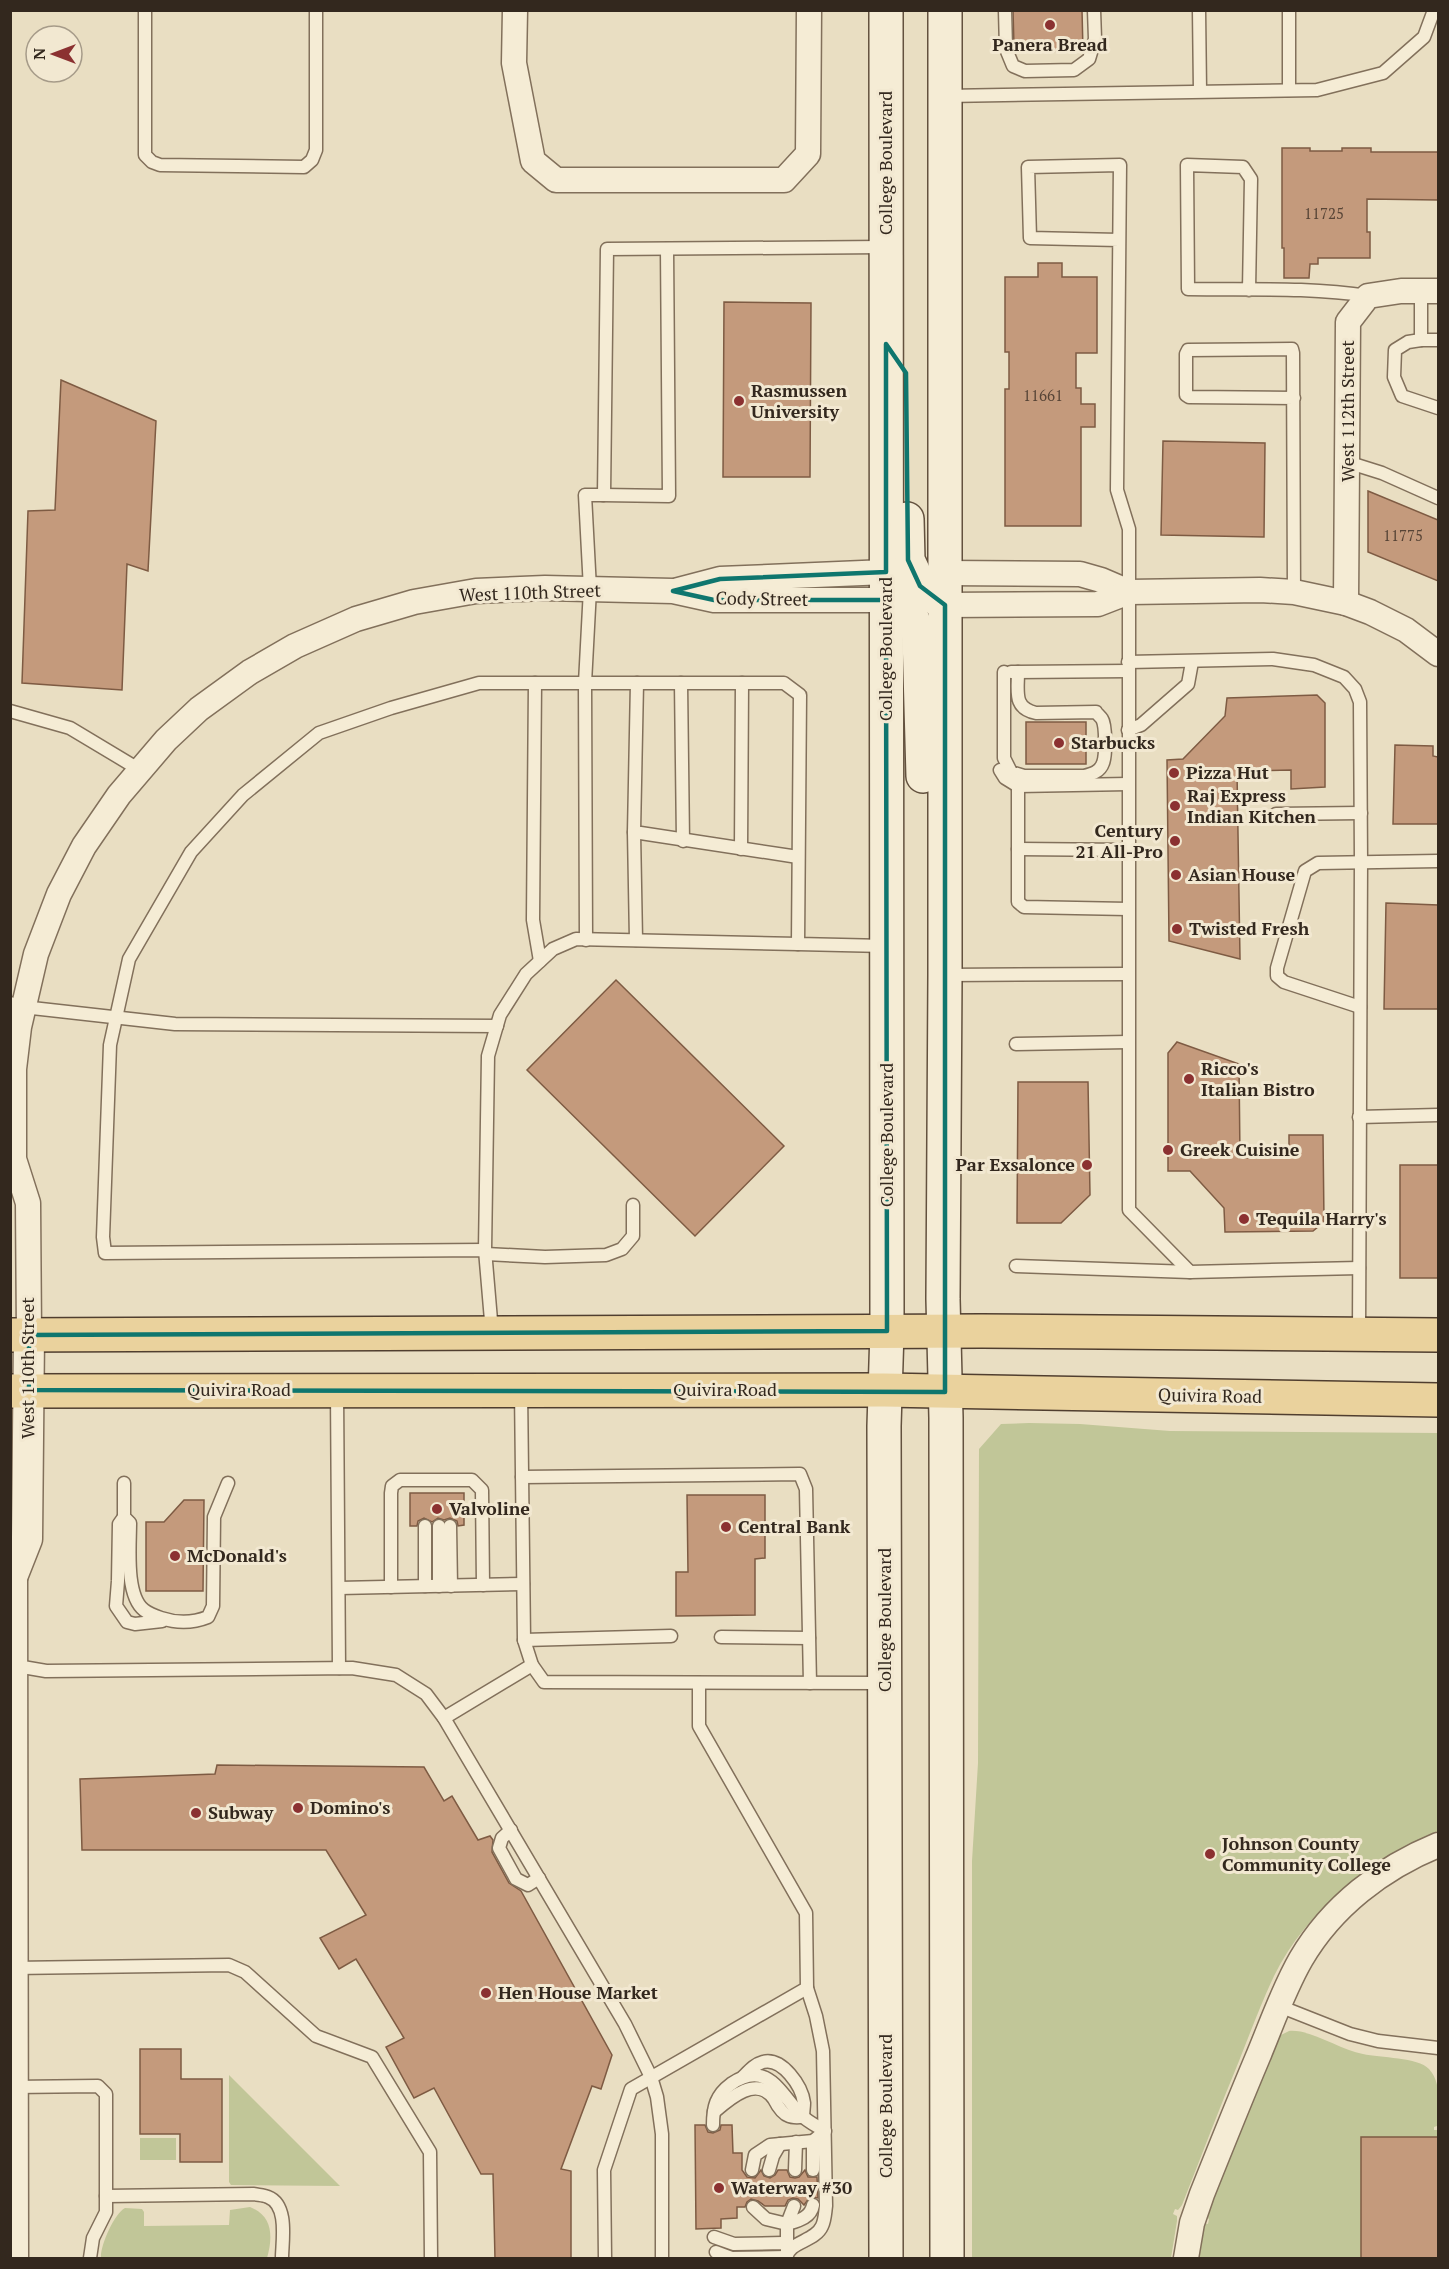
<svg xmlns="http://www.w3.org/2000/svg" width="1449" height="2269" font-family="'PT Serif',serif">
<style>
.green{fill:#c1c698}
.building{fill:#c49a7c;stroke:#7e5b43;stroke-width:1.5}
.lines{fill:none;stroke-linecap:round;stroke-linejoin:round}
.service-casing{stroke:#82705b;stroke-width:15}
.minor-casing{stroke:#82705b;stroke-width:27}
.tertiary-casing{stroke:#82705b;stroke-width:33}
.secondary-casing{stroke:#63513e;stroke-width:36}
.primary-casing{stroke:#503e2f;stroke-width:36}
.service{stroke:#f5ecd5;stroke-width:12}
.minor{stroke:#f5ecd5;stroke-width:24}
.tertiary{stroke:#f5ecd5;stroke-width:30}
.secondary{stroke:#f5ecd5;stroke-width:33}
.primary{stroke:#ead29d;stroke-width:33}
.marked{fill:none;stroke:#0f766e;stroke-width:4.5;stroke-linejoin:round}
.poi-dot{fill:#8b3131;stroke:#f2e8d1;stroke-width:2}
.labels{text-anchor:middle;stroke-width:6;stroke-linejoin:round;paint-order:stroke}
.number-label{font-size:15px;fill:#574436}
.poi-label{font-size:18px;font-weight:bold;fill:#33281e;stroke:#f2e8d1;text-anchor:start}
.street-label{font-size:18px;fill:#33281e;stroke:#f2e8d1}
</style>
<rect width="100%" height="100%" fill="#e9dec2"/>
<!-- green -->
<g class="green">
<path d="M 1029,1423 L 1080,1424 L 1170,1431 L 1438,1433 L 1438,1831 C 1371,1860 1307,1909 1274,1976 C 1261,2004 1250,2033 1239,2061 C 1219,2109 1201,2157 1182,2205 L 1178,2210 L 1175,2209 L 1173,2214 L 1177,2216 L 1177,2221 L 1171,2258 L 972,2258 L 972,1861 L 978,1763 L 979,1449 L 1001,1424 Z"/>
<path d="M 1289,2031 C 1311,2029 1340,2050 1363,2054 C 1380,2058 1418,2057 1429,2069 C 1442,2083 1438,2105 1438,2122 L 1437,2126 L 1434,2127 L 1434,2130 L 1438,2130 L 1438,2137 L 1361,2137 L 1361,2258 L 1196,2258 L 1204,2223 L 1208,2224 L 1209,2219 L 1206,2217 L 1206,2213 L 1279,2036 Z"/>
<path d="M 229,2075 L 340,2186 L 231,2185 L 229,2182 Z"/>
<rect x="140" y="2138" width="36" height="22"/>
<path d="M 250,2207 C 273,2216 273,2237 267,2258 L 101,2258 C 100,2246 114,2214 125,2208 L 142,2209 L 144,2212 L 144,2226 L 229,2225 L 230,2210 Z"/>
</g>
<!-- building -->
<g class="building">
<path d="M 1013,10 L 1082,10 L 1083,51 L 1016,52 L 1014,47 Z"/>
<path d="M 1282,148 L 1310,148 L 1310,151 L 1342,151 L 1342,148 L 1371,148 L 1371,152 L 1438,152 L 1438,200 L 1367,199 L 1367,232 L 1370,232 L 1370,258 L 1318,258 L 1318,264 L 1310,264 L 1309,278 L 1284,278 L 1284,248 L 1282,248 Z"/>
<path d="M 1038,263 L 1062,263 L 1062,277 L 1097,277 L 1097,353 L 1076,353 L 1076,388 L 1081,388 L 1081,404 L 1095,404 L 1095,427 L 1081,427 L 1081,526 L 1005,526 L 1005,389 L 1009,389 L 1009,352 L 1005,352 L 1005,277 L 1038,277 Z"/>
<path d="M 724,302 L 811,303 L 810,477 L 723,477 Z"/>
<path d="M 61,380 L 156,421 L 148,571 L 127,564 L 122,690 L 22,683 L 28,511 L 55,510 Z"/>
<path d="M 1163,441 L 1265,443 L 1264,537 L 1161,535 Z"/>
<path d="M 1368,491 L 1438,520 L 1438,581 L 1368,552 Z"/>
<path d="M 1317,695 L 1325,703 L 1325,787 L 1291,789 L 1291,770 L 1237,771 L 1240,959 L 1169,941 L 1167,760 L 1183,759 L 1225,716 L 1227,698 Z"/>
<rect x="1026" y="722" width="60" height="42"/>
<path d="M 1395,745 L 1433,746 L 1433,756 L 1438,757 L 1438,824 L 1393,824 Z"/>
<path d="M 1386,903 L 1438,905 L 1438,1009 L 1384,1009 Z"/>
<path d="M 616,980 L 784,1146 L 695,1236 L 527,1070 Z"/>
<path d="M 1177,1042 L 1239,1064 L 1240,1158 L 1289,1157 L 1289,1135 L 1323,1135 L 1324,1222 L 1313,1231 L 1225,1232 L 1224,1208 L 1190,1171 L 1168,1171 L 1168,1053 Z"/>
<path d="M 1018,1082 L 1088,1082 L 1090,1195 L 1061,1223 L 1017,1223 Z"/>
<rect x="1400" y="1165" width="38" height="113"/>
<path d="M 410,1493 L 464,1493 L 464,1525 L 458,1526 L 457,1521 L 450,1518 L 444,1520 L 438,1518 L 432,1522 L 424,1518 L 418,1521 L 417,1526 L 410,1526 Z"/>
<path d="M 687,1495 L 765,1495 L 765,1558 L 755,1559 L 755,1615 L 676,1616 L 676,1572 L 688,1572 Z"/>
<path d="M 184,1500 L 204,1500 L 203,1591 L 146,1591 L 146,1522 L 164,1522 Z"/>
<path d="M 217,1765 L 424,1767 L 444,1801 L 452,1796 L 478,1840 L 490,1836 L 493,1840 L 492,1852 L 509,1883 L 521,1891 L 612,2055 L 601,2089 L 592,2086 L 561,2169 L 571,2171 L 571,2259 L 495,2259 L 493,2174 L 481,2174 L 434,2088 L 414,2098 L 386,2047 L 404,2038 L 356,1959 L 339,1969 L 320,1938 L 366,1915 L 326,1850 L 82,1850 L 80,1779 L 215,1774 Z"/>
<path d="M 140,2049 L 181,2049 L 181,2079 L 222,2079 L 222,2162 L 180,2162 L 180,2134 L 140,2134 Z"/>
<path d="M 695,2125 L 705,2125 L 708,2132 L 713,2133 L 720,2130 L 721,2125 L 732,2125 L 733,2153 L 742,2153 L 742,2170 L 747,2177 L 755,2178 L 761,2170 L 764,2176 L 770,2178 L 775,2175 L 778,2170 L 787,2170 L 790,2177 L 795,2178 L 799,2177 L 805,2170 L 808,2177 L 817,2177 L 818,2198 L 810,2197 L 804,2205 L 798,2199 L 793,2198 L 788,2200 L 785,2206 L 765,2206 L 758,2201 L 751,2199 L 747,2202 L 745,2207 L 737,2207 L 737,2218 L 721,2219 L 721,2228 L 696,2229 Z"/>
<rect x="1361" y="2137" width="77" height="122"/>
</g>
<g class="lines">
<defs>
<g id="service">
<path d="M 145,10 L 145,155 L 152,162 L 160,165 L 304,167 L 312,160 L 316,150 L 316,10"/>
<path d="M 1005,10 L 1006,49 L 1013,66 L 1025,71 L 1074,70 L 1089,59 L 1095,39 L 1094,10"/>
<path d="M 1199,10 L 1200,91"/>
<path d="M 1289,10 L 1289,90"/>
<path d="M 946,96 L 1317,90 L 1383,73 L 1424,37 L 1434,10"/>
<path d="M 1119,240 L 1030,238 L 1028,167 L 1120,165 L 1117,490 L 1129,529 L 1129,1210 L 1190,1272 L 1359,1268"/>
<path d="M 1249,290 L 1251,179 L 1243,167 L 1187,165 L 1188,289 C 1248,290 1309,287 1368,296"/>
<path d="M 1421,291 L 1421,340 L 1438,340"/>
<path d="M 1421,340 L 1408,342 L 1395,350 L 1394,377 L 1402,396 L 1438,408"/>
<path d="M 1294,398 L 1189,397 L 1186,395 L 1186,354 L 1188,350 L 1292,349 L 1293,353 L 1294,592"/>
<path d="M 1347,462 L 1382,473 L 1438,498"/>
<path d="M 603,495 L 669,496 L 667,249"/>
<path d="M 1128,662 L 1273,659 L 1314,665 L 1344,677 L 1355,689 L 1360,702 L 1361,861 L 1359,1333"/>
<path d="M 1004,672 L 1004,758 L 1011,772 L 1024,776 L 1084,776 C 1092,774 1100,772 1103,763 C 1106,756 1106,725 1102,719 C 1101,717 1097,714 1096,712 L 1036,713 C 1013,708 1018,692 1018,672"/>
<path d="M 1011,672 L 1128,671"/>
<path d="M 535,683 L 533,920 L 540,961"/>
<path d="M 637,683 L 634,832 L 798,857"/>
<path d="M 681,683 L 683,841"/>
<path d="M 10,711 L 70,728 L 140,770"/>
<path d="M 1128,730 L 1141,725 L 1188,684 L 1192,662"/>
<path d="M 1000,770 L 1005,778 L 1018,786 L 1128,784"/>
<path d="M 1018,780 L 1018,902 L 1024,907 L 1128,909"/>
<path d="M 1276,814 L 1361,813"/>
<path d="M 634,832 L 636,940"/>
<path d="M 741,849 L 742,683"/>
<path d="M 1018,849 L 1128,850"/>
<path d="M 586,940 L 585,683 L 590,589 L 585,495 L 604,495 L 607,249 L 884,247"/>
<path d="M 947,975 L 1127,974"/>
<path d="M 10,1003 L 23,1007 L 175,1024 L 497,1026"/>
<path d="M 1360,1007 L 1284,982 L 1277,976 L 1277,968 L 1305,871 L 1318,863 L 1438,861"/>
<path d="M 1016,1044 L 1128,1042"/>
<path d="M 1359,1117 L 1438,1115"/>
<path d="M 485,1250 L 488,1056 L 500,1015 L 526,974 L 553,949 L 576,939 L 798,944"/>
<path d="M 486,1254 L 545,1257 L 606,1255 L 622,1249 L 633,1236 L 633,1205"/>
<path d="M 1016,1266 L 1190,1272"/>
<path d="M 492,1332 L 485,1250 L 105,1253 L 103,1237 L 110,1045 L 129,959 L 191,852 L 243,795 L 319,733 L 391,708 L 479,683 L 784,683 L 800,695 L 798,944 L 885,946"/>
<path d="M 521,1390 L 524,1640 L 532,1665 L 544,1682 L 884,1683"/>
<path d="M 337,1392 L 339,1668"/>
<path d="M 522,1477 L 800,1474 L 806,1489 L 810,1683"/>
<path d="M 124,1483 L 124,1517 L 130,1523 C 130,1546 125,1595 144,1610 C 149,1614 155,1616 161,1618 C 176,1623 193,1623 208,1617 L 213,1606 L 214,1517 L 228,1483"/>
<path d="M 124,1517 L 119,1524 L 118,1581 L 116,1606 L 127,1622 L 135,1624 L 162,1621"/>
<path d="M 425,1526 L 425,1586"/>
<path d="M 439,1526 L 439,1586"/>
<path d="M 450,1526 L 451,1586"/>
<path d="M 391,1587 L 391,1493 L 392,1486 L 400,1480 L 472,1480 L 482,1490 L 483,1585"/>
<path d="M 339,1588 L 523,1584"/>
<path d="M 721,1637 L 809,1638"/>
<path d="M 524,1640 L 671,1636"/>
<path d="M 11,1665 L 46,1671 L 352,1668 L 396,1675 L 426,1694 L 444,1718 L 625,2024 L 651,2077 L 657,2097 L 662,2134 L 662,2258"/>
<path d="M 444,1718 L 532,1665"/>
<path d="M 511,1830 L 502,1838 L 499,1848 L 516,1879 L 528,1885 L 539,1878"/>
<path d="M 13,1968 L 229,1965 L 245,1972 L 316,2036 L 372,2057 L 430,2152 L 431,2258"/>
<path d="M 1279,2006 L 1350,2034 L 1378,2041 L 1438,2048"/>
<path d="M 13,2087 L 98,2086 L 106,2094 L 106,2212 L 93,2238 L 90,2258"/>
<path d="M 714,2112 C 729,2099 757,2074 774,2099 C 777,2105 782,2114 789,2116 C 793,2118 799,2117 803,2117 C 803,2113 804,2107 804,2103 C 802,2086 782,2057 763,2062 C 755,2064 749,2071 743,2077"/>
<path d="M 713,2125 C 713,2107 716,2095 731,2084 C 767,2059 780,2093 801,2115 C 808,2122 817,2126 825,2131 L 813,2141 L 770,2145 L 755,2155 L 752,2170"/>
<path d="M 813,2141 L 813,2170"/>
<path d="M 769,2170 L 773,2156 L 780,2144"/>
<path d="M 795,2170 L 796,2142"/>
<path d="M 106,2196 L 254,2194 C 258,2195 264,2195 268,2197 C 289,2205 282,2242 282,2258"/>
<path d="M 753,2207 L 766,2219 L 787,2224 L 787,2246"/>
<path d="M 787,2224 C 797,2221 811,2218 813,2205"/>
<path d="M 787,2224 L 794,2206"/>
<path d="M 714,2237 L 734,2244 L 783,2243 L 787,2246 L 787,2254"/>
<path d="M 716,2252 L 732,2258 L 786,2257"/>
<path d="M 605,2258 L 604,2170 L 631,2089 L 807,1988 L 806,1913 L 699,1726 L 699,1683"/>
<path d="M 786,2258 C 789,2241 815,2242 822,2226 C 825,2220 825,2213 826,2206 L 823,2051 L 816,2016 L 807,1988"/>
</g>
<g id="minor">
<path d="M 515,10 L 514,63 L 533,161 L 556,180 L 784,180 L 808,154 L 809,10"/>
<path d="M 945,573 L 1080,574 L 1101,580 L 1129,592"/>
<path d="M 678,590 L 720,579 L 886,572"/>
<path d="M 1346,603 L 1348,322 L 1368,296 L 1401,291 L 1438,291"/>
<path d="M 945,605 L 1098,604 L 1129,592 L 1260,590 L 1294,592 L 1346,603 L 1370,612 L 1406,630 L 1438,654"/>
<path d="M 29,1335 L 28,1203 L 14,1159 L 14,1069 L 19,1027 L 36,954 L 59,894 L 84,846 L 119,795 L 166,740 L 199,709 L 250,672 L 295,646 L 356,619 L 414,602 L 476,591 L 545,588 L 673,591 L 714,600 L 886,600"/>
<path d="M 1186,2258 L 1192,2223 L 1202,2194 C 1220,2149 1238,2104 1257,2059 C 1271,2026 1283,1990 1301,1959 C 1332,1906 1382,1868 1438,1845"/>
</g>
<g id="tertiary">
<path d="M 10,1571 L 12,1577 L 13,2258"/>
<path d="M 12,1577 L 27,1539 L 29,1335"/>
</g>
<g id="secondary">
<path d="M 886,10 L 887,1331 L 884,1426 L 886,2258"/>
<path d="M 945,10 L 945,975 L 943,1299 L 946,1418 L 947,2258"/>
<path d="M 907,519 L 908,560 L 920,586 L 945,605"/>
<path d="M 887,573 L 905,599 L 919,636 L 923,776"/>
</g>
<g id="primary">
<path d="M 10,1335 L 982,1331 L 1438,1335"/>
<path d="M 10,1391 L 884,1390 L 1438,1400"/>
</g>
</defs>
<!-- service casing -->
<use href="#service" class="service-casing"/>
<!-- minor casing -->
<use href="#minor" class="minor-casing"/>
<!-- tertiary casing -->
<use href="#tertiary" class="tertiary-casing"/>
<!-- secondary casing -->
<use href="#secondary" class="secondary-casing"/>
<!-- primary casing -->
<use href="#primary" class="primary-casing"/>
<!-- service -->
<use href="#service" class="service"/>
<!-- minor -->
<use href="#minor" class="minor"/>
<!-- tertiary -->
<use href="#tertiary" class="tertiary"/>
<!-- secondary -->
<use href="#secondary" class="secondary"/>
<!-- primary -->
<use href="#primary" class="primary"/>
</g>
<!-- marked area -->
<path class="marked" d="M 886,344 L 906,373 L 908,560 L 920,586 L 945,605 L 945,1392 L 29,1390 L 29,1335 L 887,1331 L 886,600 L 714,600 L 673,591 L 720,579 L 886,572 Z"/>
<!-- markers -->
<g class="poi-dot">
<circle cx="1050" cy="25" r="6"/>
<circle cx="739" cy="401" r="6"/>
<circle cx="1059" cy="743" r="6"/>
<circle cx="1174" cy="773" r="6"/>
<circle cx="1175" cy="806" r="6"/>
<circle cx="1175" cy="841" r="6"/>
<circle cx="1176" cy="875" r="6"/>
<circle cx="1177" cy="929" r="6"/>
<circle cx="1189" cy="1079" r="6"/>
<circle cx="1168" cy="1150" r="6"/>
<circle cx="1087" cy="1165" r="6"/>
<circle cx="1244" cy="1219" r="6"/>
<circle cx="437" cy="1509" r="6"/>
<circle cx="726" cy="1527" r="6"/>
<circle cx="175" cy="1556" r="6"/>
<circle cx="298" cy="1808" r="6"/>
<circle cx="196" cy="1813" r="6"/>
<circle cx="1210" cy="1854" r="6"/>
<circle cx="486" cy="1993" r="6"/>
<circle cx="719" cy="2188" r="6"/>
</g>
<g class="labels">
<!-- number labels -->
<g class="number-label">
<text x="1324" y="219">11725</text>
<text x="1043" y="401">11661</text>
<text x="1403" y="541">11775</text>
</g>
<!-- poi labels -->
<g class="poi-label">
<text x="1050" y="51" text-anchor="middle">Panera Bread</text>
<text x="751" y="397">Rasmussen<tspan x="751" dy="21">University</tspan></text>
<text x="1071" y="749">Starbucks</text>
<text x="1186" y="779">Pizza Hut</text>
<text x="1187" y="802">Raj Express<tspan x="1187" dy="21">Indian Kitchen</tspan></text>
<text x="1163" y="837" text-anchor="end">Century<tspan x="1163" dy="21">21 All-Pro</tspan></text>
<text x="1188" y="881">Asian House</text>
<text x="1189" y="935">Twisted Fresh</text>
<text x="1201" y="1075">Ricco's<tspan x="1201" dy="21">Italian Bistro</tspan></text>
<text x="1180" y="1156">Greek Cuisine</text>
<text x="1075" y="1171" text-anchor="end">Par Exsalonce</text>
<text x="1256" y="1225">Tequila Harry's</text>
<text x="449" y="1515">Valvoline</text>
<text x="738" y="1533">Central Bank</text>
<text x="187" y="1562">McDonald's</text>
<text x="310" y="1814">Domino's</text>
<text x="208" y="1819">Subway</text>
<text x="1222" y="1850">Johnson County<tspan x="1222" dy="21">Community College</tspan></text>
<text x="498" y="1999">Hen House Market</text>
<text x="731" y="2194">Waterway #30</text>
</g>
<!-- street labels -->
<g class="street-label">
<text transform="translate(886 163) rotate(-90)" y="6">College Boulevard</text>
<text transform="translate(1348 411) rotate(-90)" y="6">West 112th Street</text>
<text transform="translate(530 593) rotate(-2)" y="6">West 110th Street</text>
<text transform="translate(762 599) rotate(1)" y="6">Cody Street</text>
<text transform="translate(886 649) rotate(-90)" y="6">College Boulevard</text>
<text transform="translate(887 1135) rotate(-90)" y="6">College Boulevard</text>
<text transform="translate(28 1368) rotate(-90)" y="6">West 110th Street</text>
<text x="239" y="1396">Quivira Road</text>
<text x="725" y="1396">Quivira Road</text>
<text transform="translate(1210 1396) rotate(1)" y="6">Quivira Road</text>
<text transform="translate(885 1620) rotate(-90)" y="6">College Boulevard</text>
<text transform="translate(886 2106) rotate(-90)" y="6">College Boulevard</text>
</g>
</g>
<!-- border -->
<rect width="1449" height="2269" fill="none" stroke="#33281e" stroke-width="24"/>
<!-- north arrow -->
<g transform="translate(54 54) rotate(270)"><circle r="28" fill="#f2e8d1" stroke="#a69b89" stroke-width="1.5"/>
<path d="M0-4.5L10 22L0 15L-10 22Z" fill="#8b3131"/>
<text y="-9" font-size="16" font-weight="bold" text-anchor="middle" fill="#33281e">N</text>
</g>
</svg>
